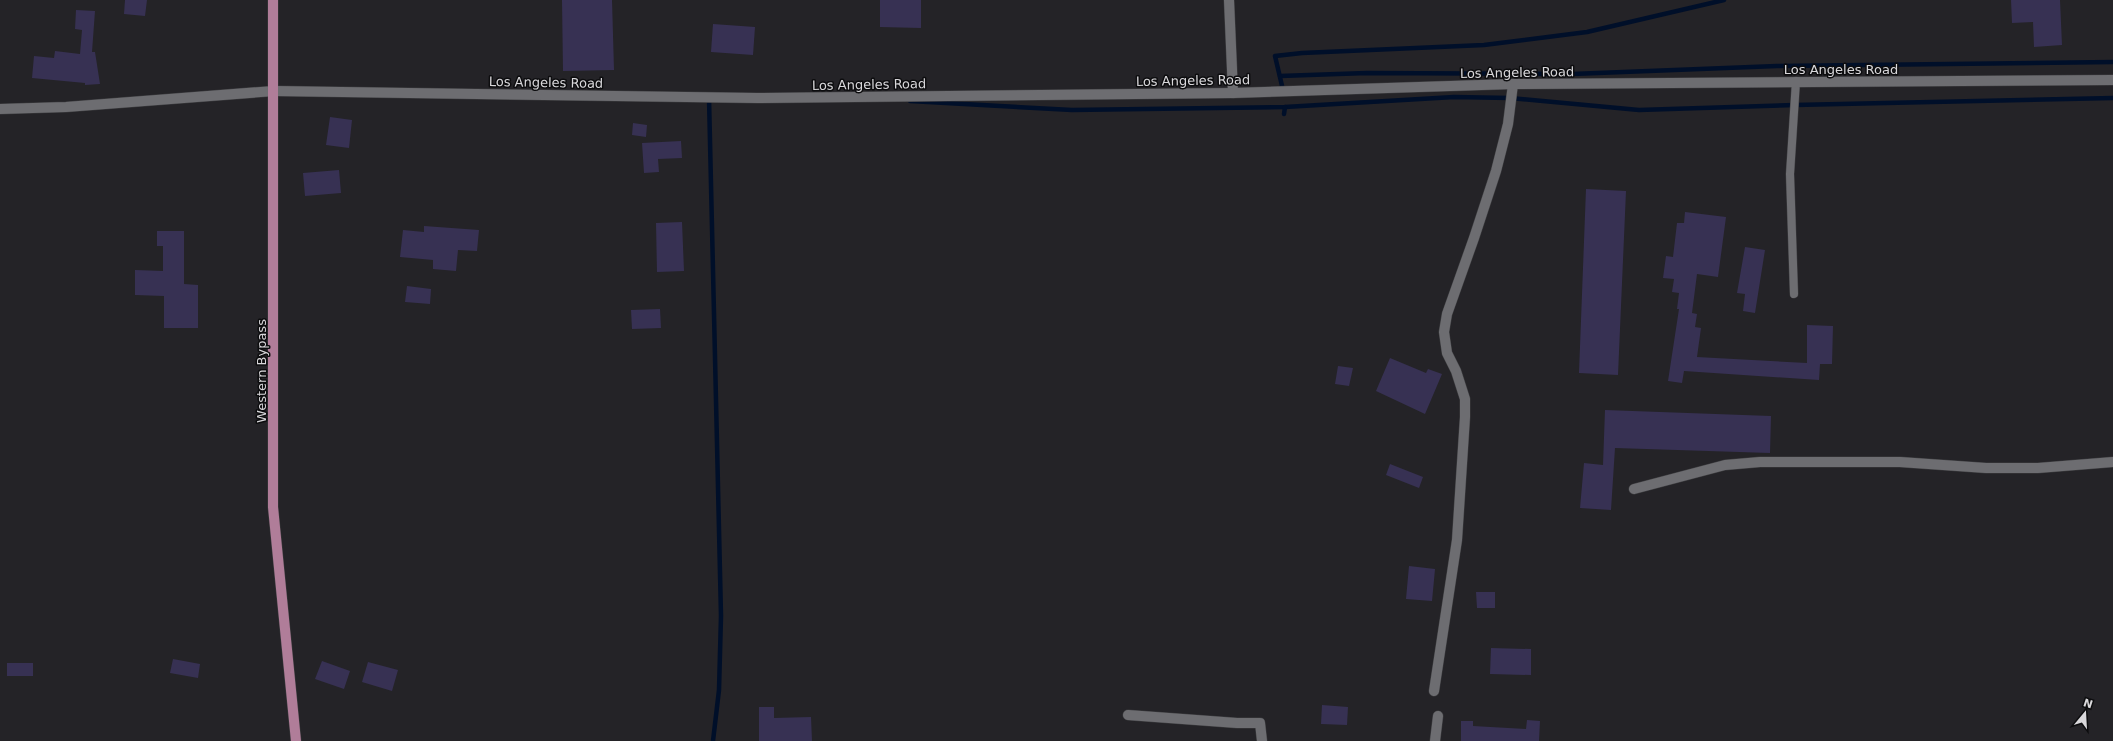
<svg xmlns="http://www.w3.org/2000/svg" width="2113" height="741" font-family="'DejaVu Sans',sans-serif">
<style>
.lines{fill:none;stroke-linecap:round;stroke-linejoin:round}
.stream{stroke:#000f29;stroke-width:4.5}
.building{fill:#373153}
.lane-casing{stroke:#3e3e41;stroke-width:9}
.street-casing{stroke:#3e3e41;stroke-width:11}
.secondary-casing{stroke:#3e3e41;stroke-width:11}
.primary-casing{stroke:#3e3e41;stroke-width:11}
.lane{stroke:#6d6d71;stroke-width:8}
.street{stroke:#6d6d71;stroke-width:10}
.secondary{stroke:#6d6d71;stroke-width:10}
.primary{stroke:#b07d99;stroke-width:10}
.labels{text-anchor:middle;stroke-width:3;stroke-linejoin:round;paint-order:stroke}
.street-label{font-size:13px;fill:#d9d8db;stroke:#0d0d0f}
</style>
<rect width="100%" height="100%" fill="#242327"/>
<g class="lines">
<!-- stream -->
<g class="stream">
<path d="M 1280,76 L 1367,73 L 1572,74 L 1777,66 L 2113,62"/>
<path d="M 1283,90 L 1275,56 L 1302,53 L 1484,45 L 1587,32 L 1724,0"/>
<path d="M 709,98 L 721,616 L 719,690 L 713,741"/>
<path d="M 910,101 L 1072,110 L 1285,107 L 1454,97 L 1510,98 L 1639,110 L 1795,105 L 2113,98"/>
<path d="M 1284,114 L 1285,107"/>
</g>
</g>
<!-- building -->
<g class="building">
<path d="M 125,0 L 147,0 L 145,16 L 124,14 Z"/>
<path d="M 562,0 L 612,0 L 614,70 L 563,71 Z"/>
<path d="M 880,0 L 921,0 L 921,28 L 880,27 Z"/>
<path d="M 2011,0 L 2060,0 L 2062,45 L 2034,47 L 2033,22 L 2012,23 Z"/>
<path d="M 76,10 L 95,11 L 92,52 L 95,52 L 100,84 L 85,85 L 85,83 L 32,78 L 34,56 L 54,58 L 55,51 L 80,54 L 82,30 L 75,29 Z"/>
<path d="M 713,24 L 755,27 L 753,55 L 711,52 Z"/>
<path d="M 330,117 L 352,120 L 349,148 L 326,145 Z"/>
<path d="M 633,123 L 647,125 L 646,137 L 632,135 Z"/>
<path d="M 681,141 L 682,158 L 658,159 L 659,172 L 644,173 L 642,143 Z"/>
<path d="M 339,170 L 341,193 L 305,196 L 303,173 Z"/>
<path d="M 1586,189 L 1626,191 L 1618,375 L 1579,373 Z"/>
<path d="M 1685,212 L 1726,217 L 1718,277 L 1697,274 L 1692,313 L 1697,314 L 1695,327 L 1701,328 L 1697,357 L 1807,363 L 1807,325 L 1833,326 L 1832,364 L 1820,364 L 1819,380 L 1684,371 L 1682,383 L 1668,381 L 1679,309 L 1677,309 L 1679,293 L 1672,292 L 1674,279 L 1663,278 L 1666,256 L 1673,257 L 1677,223 L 1684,223 Z"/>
<path d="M 682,222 L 684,271 L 657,272 L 656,223 Z"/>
<path d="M 424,226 L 479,230 L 477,251 L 458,250 L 456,271 L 433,269 L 433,260 L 400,257 L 403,230 L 424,232 Z"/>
<path d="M 157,231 L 184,231 L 184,284 L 198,285 L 198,328 L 164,328 L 164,296 L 135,295 L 135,270 L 163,271 L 163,246 L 157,246 Z"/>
<path d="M 1745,247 L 1765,250 L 1755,313 L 1743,311 L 1745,294 L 1737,293 Z"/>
<path d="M 407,286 L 431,289 L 430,304 L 405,302 Z"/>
<path d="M 660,309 L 661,328 L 632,329 L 631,310 Z"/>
<path d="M 1390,358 L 1426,373 L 1428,369 L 1442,374 L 1425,414 L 1376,391 Z"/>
<path d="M 1338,366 L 1353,368 L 1349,386 L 1335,384 Z"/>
<path d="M 1605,410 L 1771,416 L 1770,453 L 1615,448 L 1611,510 L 1580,508 L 1584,463 L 1603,465 Z"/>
<path d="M 1390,464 L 1423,477 L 1419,488 L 1386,475 Z"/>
<path d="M 1409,566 L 1435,569 L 1432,601 L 1406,599 Z"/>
<path d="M 1476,592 L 1495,592 L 1495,608 L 1477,608 Z"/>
<path d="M 1491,648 L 1531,649 L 1531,675 L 1490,674 Z"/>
<path d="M 173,659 L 200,664 L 198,678 L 170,673 Z"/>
<path d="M 322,661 L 350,671 L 344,689 L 315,679 Z"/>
<path d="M 368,662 L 398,670 L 392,691 L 362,682 Z"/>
<rect x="7" y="663" width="26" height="13"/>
<path d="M 1322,705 L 1348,707 L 1347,725 L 1321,724 Z"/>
<path d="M 759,707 L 774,707 L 774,718 L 811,717 L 812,741 L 759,741 Z"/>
<path d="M 1527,720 L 1540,721 L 1539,741 L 1461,741 L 1461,721 L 1473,721 L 1473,726 L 1526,729 Z"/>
</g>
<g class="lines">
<defs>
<path id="lane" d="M 1794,294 L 1790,174 L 1796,81"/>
<g id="street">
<path d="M 1229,0 L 1233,93"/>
<path d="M 0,109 L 66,107 L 274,91"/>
<path d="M 1634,489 L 1725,465 L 1760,462 L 1900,462 L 1986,468 L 2038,468 L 2113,462"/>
<path d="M 1434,691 L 1457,540 L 1465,417 L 1465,399 L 1456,371 L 1447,353 L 1444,332 L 1447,314 L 1474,238 L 1496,171 L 1508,124 L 1513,84"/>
<path d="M 1128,715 L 1237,723 L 1260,723 L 1262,741"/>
<path d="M 1435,741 L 1438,716"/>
</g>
<path id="secondary" d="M 274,91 L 757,98 L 1233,93 L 1513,84 L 2113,80"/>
<path id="primary" d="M 273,0 L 273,507 L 296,741"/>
</defs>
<!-- lane casing -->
<use href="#lane" class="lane-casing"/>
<!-- street casing -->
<use href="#street" class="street-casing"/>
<!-- secondary casing -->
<use href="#secondary" class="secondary-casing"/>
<!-- primary casing -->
<use href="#primary" class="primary-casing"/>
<!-- lane -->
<use href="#lane" class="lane"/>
<!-- street -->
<use href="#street" class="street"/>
<!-- secondary -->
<use href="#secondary" class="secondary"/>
<!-- primary -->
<use href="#primary" class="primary"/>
</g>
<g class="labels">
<!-- street labels -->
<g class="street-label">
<text x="1841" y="74">Los Angeles Road</text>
<text transform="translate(1517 72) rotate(-1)" y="5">Los Angeles Road</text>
<text transform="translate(1193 80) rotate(-1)" y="5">Los Angeles Road</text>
<text transform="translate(546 82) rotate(1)" y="5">Los Angeles Road</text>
<text transform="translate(869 84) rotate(-1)" y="5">Los Angeles Road</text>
<text transform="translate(261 371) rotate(-90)" y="5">Western Bypass</text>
</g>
</g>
<!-- north arrow -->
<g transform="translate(2085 713) rotate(18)" stroke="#0d0d0f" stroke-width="3" paint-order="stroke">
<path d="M0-3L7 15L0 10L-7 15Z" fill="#d9d8db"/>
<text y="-6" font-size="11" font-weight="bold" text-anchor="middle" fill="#d9d8db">N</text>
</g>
</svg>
